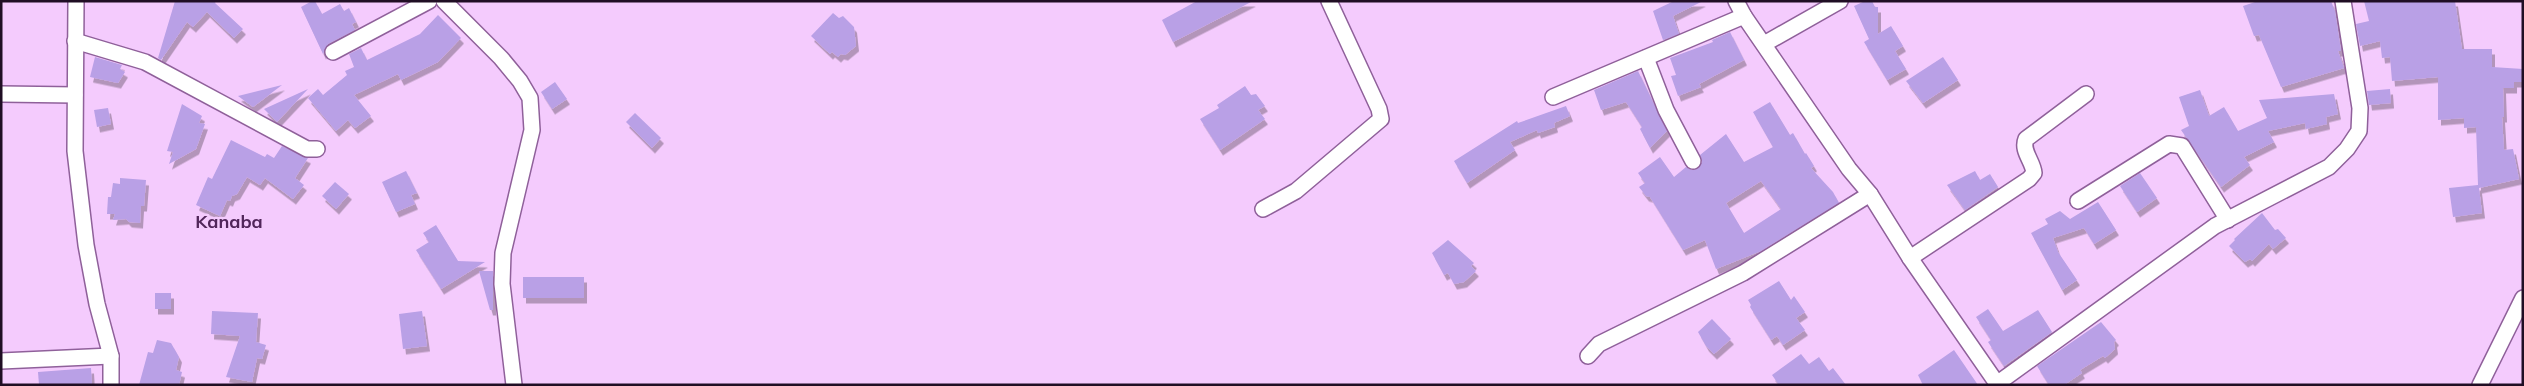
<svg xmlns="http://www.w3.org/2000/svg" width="2524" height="386" font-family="Mulish,sans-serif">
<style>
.building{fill:#b9a0e6;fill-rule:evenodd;filter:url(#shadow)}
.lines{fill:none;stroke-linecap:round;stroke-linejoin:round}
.minor-casing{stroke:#8f609a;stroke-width:18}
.minor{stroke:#fff;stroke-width:15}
.labels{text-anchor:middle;stroke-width:4.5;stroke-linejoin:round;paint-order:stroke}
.quarter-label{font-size:18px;font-weight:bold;fill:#51265a;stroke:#f4cbfd}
</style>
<defs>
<filter id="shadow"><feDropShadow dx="3" dy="5.5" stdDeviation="0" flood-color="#0004"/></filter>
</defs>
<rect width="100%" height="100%" fill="#f4cbfd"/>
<!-- building -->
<g class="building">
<path d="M 175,1 L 216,1 L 215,3 L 243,29 L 234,38 L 207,12 L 193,27 L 187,22 L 161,60 L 158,58 Z"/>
<path d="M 312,1 L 315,1 L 322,14 L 340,4 L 344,11 L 349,8 L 356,22 L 352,24 L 355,30 L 328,44 L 323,54 L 301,7 Z"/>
<path d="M 1197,1 L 1253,1 L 1173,42 L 1162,20 Z"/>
<path d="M 1674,1 L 1703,1 L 1673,16 L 1679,34 L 1663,40 L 1653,11 Z"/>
<path d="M 1865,1 L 1872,1 L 1875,7 L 1878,7 L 1878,34 L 1891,26 L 1903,46 L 1895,51 L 1906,69 L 1887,80 L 1864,42 L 1869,39 L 1854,6 Z"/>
<path d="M 2258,1 L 2331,1 L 2335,11 L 2341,51 L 2338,51 L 2344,68 L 2281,87 L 2259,35 L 2254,36 L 2243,6 Z"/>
<path d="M 2364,1 L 2455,1 L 2462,49 L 2492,49 L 2492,67 L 2523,69 L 2523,82 L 2514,82 L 2514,88 L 2503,88 L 2504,117 L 2502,117 L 2504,150 L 2513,149 L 2519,179 L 2479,188 L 2482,213 L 2453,217 L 2449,188 L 2478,185 L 2476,127 L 2464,128 L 2464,118 L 2438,120 L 2438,77 L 2392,81 L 2390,57 L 2382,58 L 2380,41 L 2360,46 L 2356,24 L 2369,21 Z"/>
<path d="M 833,13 L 839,18 L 843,16 L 854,27 L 856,46 L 845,55 L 841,54 L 838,57 L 832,52 L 830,54 L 811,36 Z"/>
<path d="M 438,15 L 461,38 L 438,62 L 401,80 L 398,74 L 354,95 L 371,116 L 355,128 L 348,120 L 336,131 L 308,98 L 318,89 L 323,95 L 347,75 L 345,71 L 354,67 L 349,54 L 361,48 L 367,60 L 420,34 Z"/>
<path d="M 1730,32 L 1744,60 L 1699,84 L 1701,87 L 1678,96 L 1671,76 L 1676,75 L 1670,58 L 1713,42 L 1712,40 Z"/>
<path d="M 95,57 L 122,65 L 120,69 L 125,72 L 118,83 L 90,77 Z"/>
<path d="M 1943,57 L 1958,80 L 1923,103 L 1906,81 Z"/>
<path d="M 1638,71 L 1667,131 L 1650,148 L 1640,129 L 1642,127 L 1626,102 L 1601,110 L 1594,90 Z"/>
<path d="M 555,82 L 567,99 L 552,109 L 541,92 Z"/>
<path d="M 282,85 L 253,107 L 238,96 Z"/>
<path d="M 1245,86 L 1251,95 L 1256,94 L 1265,106 L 1258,110 L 1265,119 L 1220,150 L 1200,119 L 1219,108 L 1217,105 Z"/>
<path d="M 308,89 L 277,122 L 264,109 Z"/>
<path d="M 2390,89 L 2391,103 L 2369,105 L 2367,91 Z"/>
<path d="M 2200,90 L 2209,116 L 2224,107 L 2238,131 L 2267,118 L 2259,100 L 2334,94 L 2338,114 L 2326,117 L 2327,124 L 2306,129 L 2305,123 L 2268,131 L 2274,142 L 2244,157 L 2250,165 L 2221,187 L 2181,130 L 2189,126 L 2179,97 Z"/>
<path d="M 1770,102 L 1790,135 L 1793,133 L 1805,154 L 1806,153 L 1814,166 L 1811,168 L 1833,192 L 1839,203 L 1761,251 L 1716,269 L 1705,240 L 1683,250 L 1650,197 L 1646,196 L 1639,187 L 1645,183 L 1638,173 L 1660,157 L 1674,177 L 1686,167 L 1692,170 L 1697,169 L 1702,162 L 1700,155 L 1726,134 L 1744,162 L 1773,147 L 1753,112 ZM 1761,181 L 1781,209 L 1744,233 L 1726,203 Z"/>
<path d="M 182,104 L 202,116 L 199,123 L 205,124 L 196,149 L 169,164 L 173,152 L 167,151 Z"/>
<path d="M 1566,106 L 1570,116 L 1554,123 L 1555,127 L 1538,133 L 1537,130 L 1510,142 L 1515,150 L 1467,183 L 1454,161 L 1517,121 L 1518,123 Z"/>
<path d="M 108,108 L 111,124 L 97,127 L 94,110 Z"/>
<path d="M 635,113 L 661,138 L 652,148 L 626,122 Z"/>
<path d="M 231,140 L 265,157 L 267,154 L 274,158 L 282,146 L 308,158 L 295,178 L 304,185 L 293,199 L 265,178 L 260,185 L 247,177 L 237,194 L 232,196 L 230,201 L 227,200 L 220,216 L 196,205 L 208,177 L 212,179 Z"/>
<path d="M 406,171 L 417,193 L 411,195 L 415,204 L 396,212 L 382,182 Z"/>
<path d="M 1975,171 L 1980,180 L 1990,174 L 1998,187 L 1965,210 L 1947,185 Z"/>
<path d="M 2140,173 L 2157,198 L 2137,212 L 2120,186 Z"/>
<path d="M 120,178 L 146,180 L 144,206 L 141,206 L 140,223 L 129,222 L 126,219 L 113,220 L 115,214 L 107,214 L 108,197 L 111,197 L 113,183 L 120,184 Z"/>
<path d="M 335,182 L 349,194 L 336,209 L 322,196 Z"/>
<path d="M 2098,202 L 2116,230 L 2094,244 L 2084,228 L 2053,238 L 2058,252 L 2077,280 L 2062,290 L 2031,233 L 2048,224 L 2045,219 L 2060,211 L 2070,219 Z"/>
<path d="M 2262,213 L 2275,230 L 2278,229 L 2286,238 L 2273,249 L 2269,244 L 2252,261 L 2250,259 L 2245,262 L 2229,246 L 2235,240 L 2234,239 Z"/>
<path d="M 436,225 L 458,261 L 485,262 L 441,289 L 416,250 L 429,242 L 423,233 Z"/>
<path d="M 1448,240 L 1474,263 L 1471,266 L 1476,271 L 1464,282 L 1454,284 L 1448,273 L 1444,275 L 1432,253 Z"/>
<path d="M 479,271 L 493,271 L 493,310 L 490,310 Z"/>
<rect x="523" y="277" width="61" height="21"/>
<path d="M 1779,281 L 1791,300 L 1794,296 L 1805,312 L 1796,318 L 1805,330 L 1783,345 L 1777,336 L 1771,340 L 1750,307 L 1751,305 L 1748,300 Z"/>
<rect x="155" y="293" width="16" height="16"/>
<path d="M 1988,309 L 2003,331 L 2038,310 L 2052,332 L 2004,366 L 1988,342 L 1991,340 L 1976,317 Z"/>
<path d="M 212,311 L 258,313 L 256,342 L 266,345 L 262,359 L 257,358 L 252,382 L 226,377 L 240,336 L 211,334 Z"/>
<path d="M 422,311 L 427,346 L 403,349 L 399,314 Z"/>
<path d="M 1712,319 L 1731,339 L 1714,354 L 1706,346 L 1698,332 Z"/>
<path d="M 2101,322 L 2116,340 L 2114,342 L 2115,349 L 2105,358 L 2103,356 L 2080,370 L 2082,373 L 2064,385 L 2049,385 L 2037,366 Z"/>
<path d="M 157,340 L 171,343 L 179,357 L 176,370 L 182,372 L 179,385 L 139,385 L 148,352 L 153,353 Z"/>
<path d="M 1954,350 L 1978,385 L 1923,385 L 1918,375 Z"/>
<path d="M 1801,354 L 1809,364 L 1819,357 L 1829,371 L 1833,368 L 1846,385 L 1779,385 L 1772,375 Z"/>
<path d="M 91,368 L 92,385 L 39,385 L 38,372 Z"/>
</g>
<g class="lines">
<defs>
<g id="minor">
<path d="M 76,1 L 75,151 L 86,245 L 97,304 L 111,356 L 111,385"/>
<path d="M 444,1 L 501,58 L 520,81 L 530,98 L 532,130 L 503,253 L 502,284 L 514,385"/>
<path d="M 1736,1 L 1744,16 L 1849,169 L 1870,194 L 1910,258 L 1998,385"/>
<path d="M 75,41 L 145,62 L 307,149 L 317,149"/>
<path d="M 1764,44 L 1840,1"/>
<path d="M 333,52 L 429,1"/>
<path d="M 1646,58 L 1666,110 L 1693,161"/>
<path d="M 1,94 L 75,95"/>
<path d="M 1553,97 L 1744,16"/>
<path d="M 2078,201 L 2169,144 L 2182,146 L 2228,220"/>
<path d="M 1263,209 L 1296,191 L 1381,119 L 1379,109 L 1329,1"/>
<path d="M 1910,258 L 2029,179 L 2034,173 C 2033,161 2021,151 2026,139 L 2086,94"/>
<path d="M 1588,356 L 1599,344 L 1743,273 L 1870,194"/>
<path d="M 1,361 L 111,356"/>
<path d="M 1998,383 L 2215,226 L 2329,167 L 2347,149 L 2359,131 L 2360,108 L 2343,1"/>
<path d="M 2480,385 L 2523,298"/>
</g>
</defs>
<!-- minor casing -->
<use href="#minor" class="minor-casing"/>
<!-- minor -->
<use href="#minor" class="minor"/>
</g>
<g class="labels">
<!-- quarter labels -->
<g class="quarter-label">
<text x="229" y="228">Kanaba</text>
</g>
</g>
<!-- border -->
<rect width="2524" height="386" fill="none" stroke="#200e24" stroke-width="5"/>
</svg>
